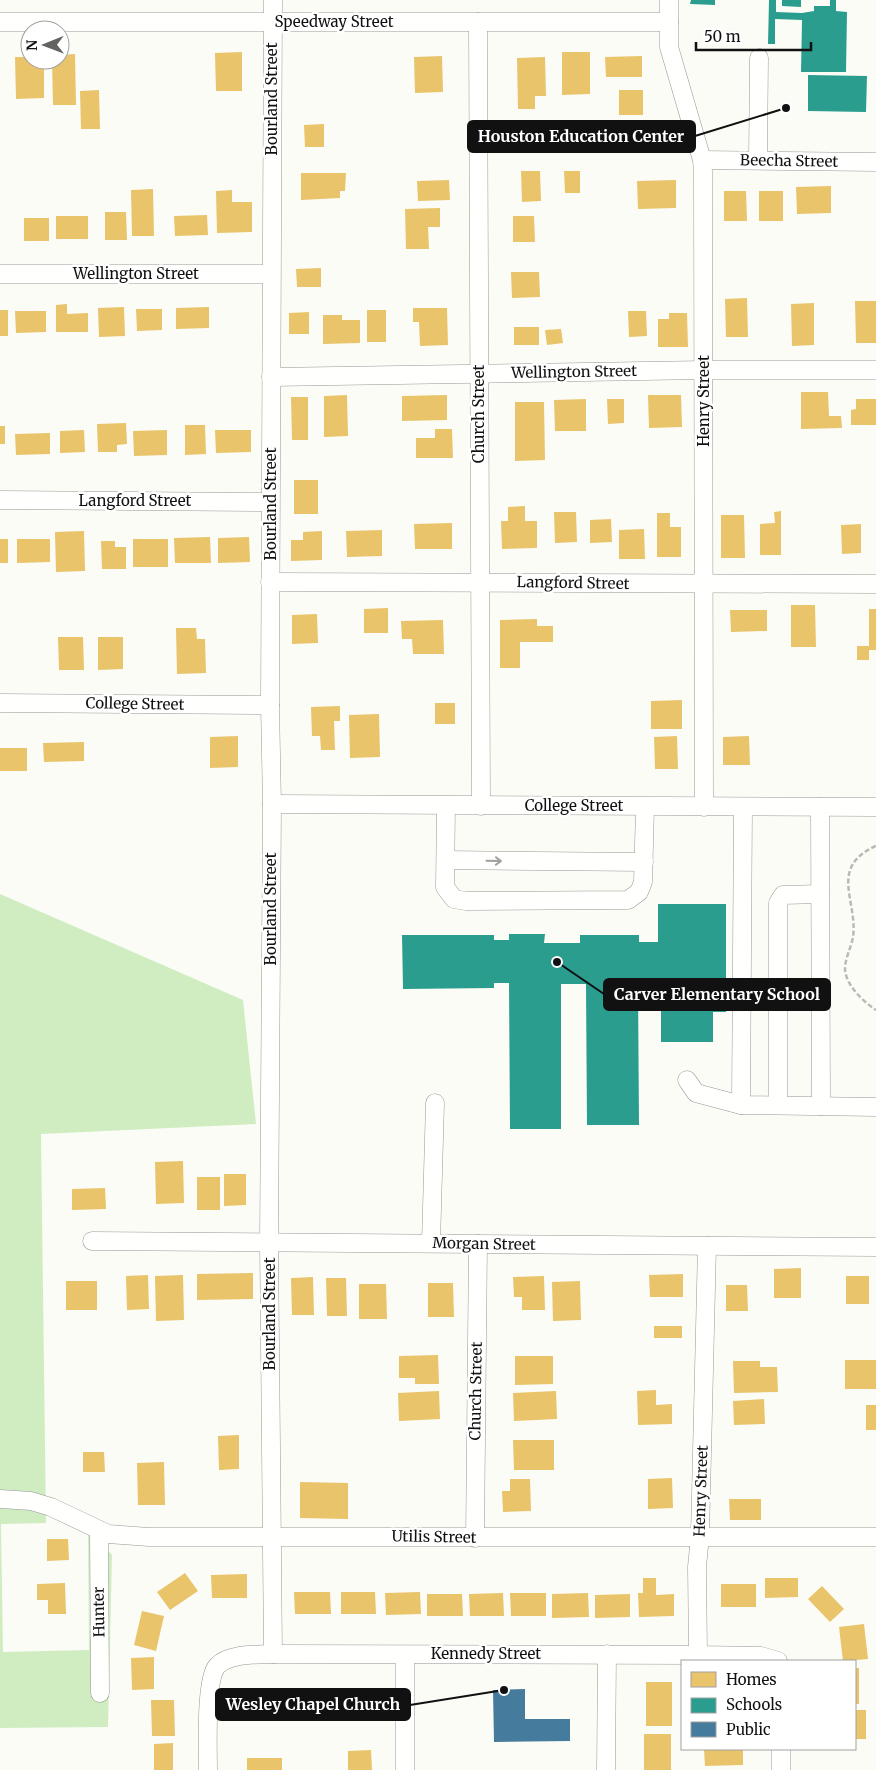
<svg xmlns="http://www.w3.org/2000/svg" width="876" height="1770" font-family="Merriweather,serif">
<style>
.forest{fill:#d0edc2}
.homes{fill:#e9c46a}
.schools{fill:#2a9d8f}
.public{fill:#457b9d}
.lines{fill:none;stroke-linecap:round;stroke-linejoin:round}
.minor-casing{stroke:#979795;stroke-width:19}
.path{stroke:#b9b9b8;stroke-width:2.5;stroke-dasharray:5 2.5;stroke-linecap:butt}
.minor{stroke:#fffffe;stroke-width:18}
.oneway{stroke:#a0a09f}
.labels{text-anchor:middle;stroke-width:5;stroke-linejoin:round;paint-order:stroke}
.street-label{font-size:15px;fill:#111;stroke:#fff}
.leader{fill:none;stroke:#111;stroke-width:2}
.callout-dot{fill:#111;stroke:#fff;stroke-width:2}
.callout{fill:#111;stroke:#111;stroke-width:2}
.callout-label{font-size:16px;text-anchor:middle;font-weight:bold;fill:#fff}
</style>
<rect width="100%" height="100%" fill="#fcfcf7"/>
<!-- forest -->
<path class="forest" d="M 0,894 L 243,1000 L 256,1124 L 41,1134 L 46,1523 L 1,1524 L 3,1652 L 89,1650 L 88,1528 L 112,1555 L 108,1727 L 0,1728 Z"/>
<!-- homes -->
<g class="homes">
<path d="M 242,52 L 242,91 L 216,91 L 215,53 Z"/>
<path d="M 562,52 L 590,52 L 590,94 L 562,95 Z"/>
<path d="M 75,54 L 76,105 L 53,105 L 52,60 L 60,60 L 60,55 Z"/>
<path d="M 442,56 L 443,92 L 415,93 L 414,57 Z"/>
<path d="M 642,56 L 642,77 L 606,77 L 605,57 Z"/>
<path d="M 15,57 L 30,57 L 30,60 L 44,60 L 44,98 L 16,99 Z"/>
<path d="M 545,57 L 546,96 L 535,96 L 535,109 L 518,109 L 517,58 Z"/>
<path d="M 99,90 L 100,129 L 81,129 L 80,91 Z"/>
<rect x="619" y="90" width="24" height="25"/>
<path d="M 324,124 L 324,147 L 305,147 L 304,125 Z"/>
<path d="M 521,171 L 540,171 L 541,201 L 522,202 Z"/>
<path d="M 564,171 L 580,171 L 580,193 L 565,193 Z"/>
<path d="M 301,173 L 346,173 L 345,191 L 340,191 L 340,198 L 301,200 Z"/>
<path d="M 449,180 L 450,200 L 418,201 L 417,181 Z"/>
<path d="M 676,180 L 676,208 L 638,209 L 637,181 Z"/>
<path d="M 831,186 L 831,213 L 797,214 L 796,187 Z"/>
<path d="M 153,189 L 154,236 L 132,236 L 131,190 Z"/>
<path d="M 232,190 L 232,202 L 252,202 L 252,232 L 217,233 L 216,191 Z"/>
<path d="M 724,191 L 746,191 L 747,221 L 724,221 Z"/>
<rect x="759" y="191" width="24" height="30"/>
<path d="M 440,208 L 440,227 L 428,227 L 429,249 L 406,249 L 405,209 Z"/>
<path d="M 105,212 L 126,212 L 127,240 L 105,240 Z"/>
<path d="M 207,215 L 208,235 L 175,236 L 174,216 Z"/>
<rect x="56" y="216" width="32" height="23"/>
<path d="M 513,216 L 534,216 L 535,242 L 513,242 Z"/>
<rect x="24" y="218" width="25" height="23"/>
<path d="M 321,268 L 321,287 L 297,287 L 296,269 Z"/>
<path d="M 511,272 L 539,272 L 540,297 L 512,298 Z"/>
<path d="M 747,298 L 748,337 L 726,337 L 725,299 Z"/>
<path d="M 855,301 L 876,301 L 876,343 L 856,343 Z"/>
<path d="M 814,303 L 814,345 L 792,346 L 791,304 Z"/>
<path d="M 67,304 L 67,314 L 88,313 L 88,332 L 56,332 L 56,305 Z"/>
<path d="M 124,307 L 125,336 L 99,337 L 98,308 Z"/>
<path d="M 209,307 L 209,328 L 176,329 L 176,308 Z"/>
<path d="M 413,308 L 447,308 L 448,345 L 420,346 L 419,322 L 413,322 Z"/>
<path d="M 136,309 L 162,309 L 162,330 L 137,331 Z"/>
<rect x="0" y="310" width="8" height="26"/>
<rect x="367" y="310" width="19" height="32"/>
<path d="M 15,311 L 46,311 L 46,332 L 16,333 Z"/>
<path d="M 628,311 L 646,311 L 647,336 L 629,337 Z"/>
<path d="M 309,312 L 309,334 L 289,334 L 289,313 Z"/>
<path d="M 669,313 L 687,313 L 688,347 L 658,347 L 658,319 L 669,319 Z"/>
<path d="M 323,315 L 342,315 L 342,320 L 360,320 L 360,343 L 323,344 Z"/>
<rect x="514" y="327" width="25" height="18"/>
<path d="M 561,329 L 563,343 L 547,345 L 545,330 Z"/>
<path d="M 801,392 L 828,392 L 829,416 L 841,416 L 842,428 L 801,429 Z"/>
<path d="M 347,395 L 348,436 L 324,437 L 324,396 Z"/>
<path d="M 447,395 L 447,420 L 402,421 L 402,396 Z"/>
<path d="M 648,395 L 681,395 L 682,427 L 649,428 Z"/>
<path d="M 291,397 L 308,397 L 308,440 L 292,440 Z"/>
<path d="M 586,399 L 586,431 L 555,431 L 554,400 Z"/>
<path d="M 607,399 L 624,399 L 624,423 L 608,424 Z"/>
<path d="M 856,399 L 876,399 L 876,425 L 851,425 L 851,410 L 856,409 Z"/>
<path d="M 515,402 L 544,402 L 545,460 L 515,461 Z"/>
<path d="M 126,423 L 127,444 L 117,445 L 117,452 L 98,452 L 97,424 Z"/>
<path d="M 185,425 L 205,425 L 206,454 L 185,455 Z"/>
<rect x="0" y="426" width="5" height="18"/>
<path d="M 435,429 L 452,429 L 453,458 L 416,458 L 416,438 L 435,438 Z"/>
<path d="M 84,430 L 85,452 L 60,453 L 60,431 Z"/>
<path d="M 167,430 L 167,455 L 134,456 L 133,431 Z"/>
<path d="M 215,430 L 251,430 L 251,452 L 216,453 Z"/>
<path d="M 50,433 L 50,454 L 16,455 L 15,434 Z"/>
<rect x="294" y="480" width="24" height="34"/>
<path d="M 525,506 L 525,521 L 537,521 L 537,548 L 502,549 L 501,521 L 508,521 L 508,507 Z"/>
<path d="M 781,511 L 781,555 L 760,555 L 760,524 L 775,523 L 774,512 Z"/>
<path d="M 554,512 L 576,512 L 577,542 L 555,543 Z"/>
<path d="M 657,513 L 670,513 L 670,527 L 681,527 L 681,557 L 657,557 Z"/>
<path d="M 721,515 L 744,515 L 745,558 L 721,558 Z"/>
<path d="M 611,519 L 612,542 L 590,543 L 590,520 Z"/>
<path d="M 452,523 L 452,549 L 415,549 L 414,524 Z"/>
<path d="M 861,524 L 861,553 L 842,554 L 841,525 Z"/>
<path d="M 644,529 L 645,559 L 619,559 L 619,530 Z"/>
<path d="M 382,530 L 382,556 L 347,557 L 346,531 Z"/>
<path d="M 84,531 L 85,571 L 56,572 L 55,532 Z"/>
<path d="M 322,531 L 322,560 L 291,561 L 291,540 L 303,540 L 303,532 Z"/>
<path d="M 210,537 L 211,563 L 175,563 L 174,538 Z"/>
<path d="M 249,537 L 250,562 L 218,563 L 218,538 Z"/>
<rect x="0" y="539" width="8" height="24"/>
<path d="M 17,539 L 50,539 L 50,562 L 17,563 Z"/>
<rect x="133" y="539" width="35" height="28"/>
<path d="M 101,541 L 115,541 L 115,547 L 126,547 L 126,569 L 102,569 Z"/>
<path d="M 791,605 L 815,605 L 816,647 L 791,647 Z"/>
<path d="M 388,608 L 388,633 L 364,633 L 364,609 Z"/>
<path d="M 869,609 L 876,609 L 876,650 L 869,650 L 869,660 L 857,660 L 857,646 L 869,646 Z"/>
<path d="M 730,610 L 767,610 L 767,631 L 731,632 Z"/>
<path d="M 317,614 L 318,643 L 292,644 L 292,615 Z"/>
<path d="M 537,619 L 537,626 L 553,626 L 553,642 L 520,642 L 520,668 L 500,668 L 500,620 Z"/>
<path d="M 443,620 L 444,654 L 413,654 L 412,639 L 402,639 L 401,621 Z"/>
<path d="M 176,628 L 196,628 L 197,639 L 205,639 L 206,673 L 177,674 Z"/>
<path d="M 58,637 L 83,637 L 84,670 L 59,670 Z"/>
<path d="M 98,637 L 123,637 L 123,669 L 98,670 Z"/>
<path d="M 682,700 L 682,729 L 651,729 L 651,701 Z"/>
<rect x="435" y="703" width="20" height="21"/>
<path d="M 340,706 L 340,721 L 334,721 L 335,750 L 321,750 L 320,736 L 312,736 L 311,707 Z"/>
<path d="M 379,714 L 380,757 L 350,758 L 349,715 Z"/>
<path d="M 238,736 L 238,767 L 210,768 L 210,737 Z"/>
<path d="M 677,736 L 678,769 L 655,769 L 654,737 Z"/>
<path d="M 749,736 L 750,765 L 723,765 L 723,737 Z"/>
<path d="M 84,742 L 84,761 L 44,762 L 43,743 Z"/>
<rect x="0" y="748" width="27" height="23"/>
<path d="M 183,1161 L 184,1203 L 156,1204 L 155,1162 Z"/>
<path d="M 224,1174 L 246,1174 L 246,1205 L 224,1206 Z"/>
<rect x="197" y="1177" width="23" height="33"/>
<path d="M 105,1188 L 106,1209 L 72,1210 L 72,1189 Z"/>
<path d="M 801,1268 L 801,1298 L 774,1298 L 774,1269 Z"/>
<path d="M 253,1273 L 253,1299 L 197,1300 L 197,1274 Z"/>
<path d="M 683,1274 L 683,1297 L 650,1297 L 649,1275 Z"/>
<path d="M 148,1275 L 149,1309 L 127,1310 L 126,1276 Z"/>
<path d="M 183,1275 L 184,1320 L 156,1321 L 155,1276 Z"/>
<path d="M 544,1276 L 545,1310 L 522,1310 L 522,1297 L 514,1297 L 513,1277 Z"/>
<rect x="846" y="1276" width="23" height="28"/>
<path d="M 313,1277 L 314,1315 L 292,1315 L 291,1278 Z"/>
<path d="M 326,1278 L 346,1278 L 347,1316 L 327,1316 Z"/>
<rect x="66" y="1281" width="31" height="29"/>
<path d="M 580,1281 L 581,1320 L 553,1321 L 552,1282 Z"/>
<path d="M 428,1283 L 453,1283 L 454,1317 L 428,1317 Z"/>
<path d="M 359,1284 L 386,1284 L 387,1319 L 359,1319 Z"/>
<path d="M 726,1285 L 747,1285 L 748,1311 L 726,1311 Z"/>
<rect x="654" y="1326" width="28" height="12"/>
<path d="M 438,1355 L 439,1384 L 415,1384 L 415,1378 L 399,1378 L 399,1356 Z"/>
<path d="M 515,1356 L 553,1356 L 553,1384 L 515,1385 Z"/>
<rect x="845" y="1360" width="31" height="29"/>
<path d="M 733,1361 L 760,1361 L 760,1367 L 777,1367 L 778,1392 L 734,1393 Z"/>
<path d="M 656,1390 L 656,1405 L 672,1404 L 672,1424 L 638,1425 L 637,1391 Z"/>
<path d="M 439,1391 L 440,1419 L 399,1421 L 398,1393 Z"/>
<path d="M 556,1391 L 557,1419 L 514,1421 L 513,1393 Z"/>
<path d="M 764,1399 L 765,1424 L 734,1425 L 733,1401 Z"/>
<rect x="866" y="1405" width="10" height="25"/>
<path d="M 239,1435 L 239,1469 L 219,1470 L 218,1436 Z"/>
<path d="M 513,1440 L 554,1440 L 554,1470 L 514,1470 Z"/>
<path d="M 83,1452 L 104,1452 L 105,1472 L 83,1472 Z"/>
<path d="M 164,1462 L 165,1505 L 138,1505 L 137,1463 Z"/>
<path d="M 672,1478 L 673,1508 L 648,1509 L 648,1479 Z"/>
<path d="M 510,1479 L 530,1479 L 531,1511 L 503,1512 L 502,1491 L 510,1491 Z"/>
<path d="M 300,1482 L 348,1483 L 348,1519 L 300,1518 Z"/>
<path d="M 729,1499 L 761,1499 L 761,1520 L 730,1520 Z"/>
<path d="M 47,1539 L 68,1539 L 69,1560 L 47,1561 Z"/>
<path d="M 185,1573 L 198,1591 L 170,1610 L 157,1592 Z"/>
<path d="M 247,1574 L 247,1598 L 212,1598 L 211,1575 Z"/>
<path d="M 643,1578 L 656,1578 L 656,1595 L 674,1594 L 674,1616 L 639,1617 L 638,1593 L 643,1593 Z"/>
<path d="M 765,1578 L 798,1578 L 798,1597 L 765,1598 Z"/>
<path d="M 65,1583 L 66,1614 L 48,1614 L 48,1600 L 37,1600 L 37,1584 Z"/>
<rect x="721" y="1584" width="35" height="23"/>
<path d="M 822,1586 L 844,1609 L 830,1622 L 808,1599 Z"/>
<path d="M 294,1592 L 330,1592 L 331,1614 L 295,1614 Z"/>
<path d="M 341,1592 L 375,1592 L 376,1614 L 341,1614 Z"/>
<path d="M 420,1592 L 421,1614 L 386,1615 L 385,1593 Z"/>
<path d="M 503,1593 L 504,1616 L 470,1616 L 469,1594 Z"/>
<path d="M 510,1593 L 546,1593 L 546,1616 L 511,1616 Z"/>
<path d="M 588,1593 L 589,1617 L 552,1618 L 552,1594 Z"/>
<path d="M 427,1594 L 462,1594 L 463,1616 L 427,1616 Z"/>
<path d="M 630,1594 L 630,1617 L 595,1618 L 595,1595 Z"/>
<path d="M 142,1611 L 164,1616 L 156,1651 L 134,1645 Z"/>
<path d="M 864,1624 L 868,1659 L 843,1661 L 839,1627 Z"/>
<path d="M 154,1657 L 154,1689 L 132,1690 L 131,1658 Z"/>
<rect x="855" y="1668" width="4" height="36"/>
<rect x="646" y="1682" width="26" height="44"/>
<path d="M 327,1689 L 328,1713 L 293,1714 L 292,1690 Z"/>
<path d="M 381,1689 L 382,1713 L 346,1714 L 345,1690 Z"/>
<path d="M 151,1700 L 174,1700 L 175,1736 L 152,1736 Z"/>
<rect x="855" y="1710" width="11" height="29"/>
<rect x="644" y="1734" width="27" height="36"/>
<path d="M 173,1743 L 173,1770 L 154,1770 L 154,1744 Z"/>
<path d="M 704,1749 L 743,1749 L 743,1765 L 705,1766 Z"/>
<path d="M 371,1750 L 372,1770 L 348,1770 L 348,1751 Z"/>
<rect x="247" y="1758" width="35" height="12"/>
</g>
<!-- schools -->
<g class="schools">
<path d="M 691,0 L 715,0 L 715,5 L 690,4 Z"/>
<path d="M 769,0 L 776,0 L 776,12 L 802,13 L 814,11 L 814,6 L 830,6 L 830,0 L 836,0 L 836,11 L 847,12 L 846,72 L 801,72 L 802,20 L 775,19 L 775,44 L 768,44 Z"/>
<path d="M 782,0 L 801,0 L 801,7 L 782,6 Z"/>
<path d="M 808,75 L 867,76 L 866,112 L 808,111 Z"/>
<path d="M 658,904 L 726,904 L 726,1012 L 713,1012 L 713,1042 L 661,1042 L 661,984 L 638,984 L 639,1125 L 587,1125 L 586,984 L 561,984 L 561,1129 L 510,1129 L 509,983 L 494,983 L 494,988 L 403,989 L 402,935 L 494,935 L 494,940 L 509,940 L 509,934 L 545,934 L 544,943 L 580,943 L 580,935 L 639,935 L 639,942 L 658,942 Z"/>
</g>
<!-- public -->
<path class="public" d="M 525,1689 L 525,1719 L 570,1719 L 570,1741 L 494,1742 L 493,1690 Z"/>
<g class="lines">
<defs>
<g id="minor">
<path d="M 669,0 L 669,47 L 702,160 L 703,172 L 704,807"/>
<path d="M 0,22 L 669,22"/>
<path d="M 478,22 L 481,806"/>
<path d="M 702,160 L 876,162"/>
<path d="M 758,160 L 759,58"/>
<path d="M 0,274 L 271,274"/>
<path d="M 271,377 L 704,370 L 876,370"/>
<path d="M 0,500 L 270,502"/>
<path d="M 270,582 L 876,584"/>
<path d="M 0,703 L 270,705"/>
<path d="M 272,804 L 876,807"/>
<path d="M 446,806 L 445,887 L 454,899 L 466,901 L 628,900 L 639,892 L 643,882 L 645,807"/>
<path d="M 743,807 L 741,1105 L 876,1107"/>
<path d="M 820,807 L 821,1106"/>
<path d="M 446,860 L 644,862"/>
<path d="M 687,1080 L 696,1093 L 741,1105"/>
<path d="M 778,1105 L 778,903 L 783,895 L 820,894"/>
<path d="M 92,1241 L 876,1247"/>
<path d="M 431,1243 L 435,1103"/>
<path d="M 707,1246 L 700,1536 L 697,1567 L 698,1655 L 761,1656 L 778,1661"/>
<path d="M 0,1499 L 31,1501 L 51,1507 L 108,1534 L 149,1537 L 876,1537"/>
<path d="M 99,1530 L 100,1693"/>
<path d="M 475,1538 L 478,1244"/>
<path d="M 273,1654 L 698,1655"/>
<path d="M 208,1770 C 208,1750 205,1680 217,1666 C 229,1653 257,1655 273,1654 L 269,1242 L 272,804 L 270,705 L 273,0"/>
<path d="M 405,1770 L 405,1655"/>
<path d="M 606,1770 L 607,1654"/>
<path d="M 781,1770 L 781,1749"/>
</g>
</defs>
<!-- minor casing -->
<use href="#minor" class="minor-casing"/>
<!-- path -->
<path class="path" d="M 876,846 C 828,867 858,901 853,937 C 851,949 842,964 846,975 C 850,989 864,1002 876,1010"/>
<!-- minor -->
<use href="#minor" class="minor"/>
</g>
<!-- one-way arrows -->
<defs><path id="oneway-shaft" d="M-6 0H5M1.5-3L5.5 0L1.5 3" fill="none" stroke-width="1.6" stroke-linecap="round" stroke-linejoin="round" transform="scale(1.25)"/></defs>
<use class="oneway" href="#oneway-shaft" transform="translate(494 861) rotate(1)"/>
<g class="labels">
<!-- street labels -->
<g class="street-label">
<text x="334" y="27">Speedway Street</text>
<text transform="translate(272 99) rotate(-90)" y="5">Bourland Street</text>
<text transform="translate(789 161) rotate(1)" y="5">Beecha Street</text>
<text x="136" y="279">Wellington Street</text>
<text transform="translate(574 372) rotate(-1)" y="5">Wellington Street</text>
<text transform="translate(704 401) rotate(-90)" y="5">Henry Street</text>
<text transform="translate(479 414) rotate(-90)" y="5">Church Street</text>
<text x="135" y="506">Langford Street</text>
<text transform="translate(271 504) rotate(-90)" y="5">Bourland Street</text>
<text transform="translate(573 583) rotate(1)" y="5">Langford Street</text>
<text transform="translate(135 704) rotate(1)" y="5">College Street</text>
<text x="574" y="811">College Street</text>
<text transform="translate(271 909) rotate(-90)" y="5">Bourland Street</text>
<text transform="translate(484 1244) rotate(1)" y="5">Morgan Street</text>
<text transform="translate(270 1314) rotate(-90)" y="5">Bourland Street</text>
<text transform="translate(476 1391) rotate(-89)" y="5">Church Street</text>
<text transform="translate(701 1491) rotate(-88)" y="5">Henry Street</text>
<text transform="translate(434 1537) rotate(1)" y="5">Utilis Street</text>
<text transform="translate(99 1612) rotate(-91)" y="5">Hunter</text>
<text x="486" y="1659">Kennedy Street</text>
</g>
</g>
<!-- callouts -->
<path class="leader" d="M786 108L695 136M557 962L604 994M504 1690L410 1705"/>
<g class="callout-dot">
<circle cx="786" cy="108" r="5"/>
<circle cx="557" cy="962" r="5"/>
<circle cx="504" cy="1690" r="5"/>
</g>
<g class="callout">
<rect x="468" y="121" width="227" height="31" rx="5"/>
<rect x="604" y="979" width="226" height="31" rx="5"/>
<rect x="216" y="1689" width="194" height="31" rx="5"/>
</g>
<g class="callout-label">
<text x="581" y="142">Houston Education Center</text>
<text x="717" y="1000">Carver Elementary School</text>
<text x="313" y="1710">Wesley Chapel Church</text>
</g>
<!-- legend -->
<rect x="681" y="1660" width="175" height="90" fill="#ffffff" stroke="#a0a0a0"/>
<rect x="691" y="1672" width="25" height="15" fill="#e9c46a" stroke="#a0a0a0"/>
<text x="726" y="1685" font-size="15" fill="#111111">Homes</text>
<rect x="691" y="1698" width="25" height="15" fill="#2a9d8f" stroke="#a0a0a0"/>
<text x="726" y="1710" font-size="15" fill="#111111">Schools</text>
<rect x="691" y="1722" width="25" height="15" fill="#457b9d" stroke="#a0a0a0"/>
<text x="726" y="1735" font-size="15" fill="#111111">Public</text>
<!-- north arrow -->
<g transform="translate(45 45) rotate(269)"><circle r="24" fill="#ffffff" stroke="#a0a0a0"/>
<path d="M0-4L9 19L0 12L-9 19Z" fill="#636362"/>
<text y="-8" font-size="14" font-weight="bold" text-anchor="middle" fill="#111111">N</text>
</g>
<!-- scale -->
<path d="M696 42v8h115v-8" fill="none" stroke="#111111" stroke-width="2.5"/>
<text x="704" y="42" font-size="15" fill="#111111" stroke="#ffffff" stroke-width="4" paint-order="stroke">50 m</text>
</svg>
